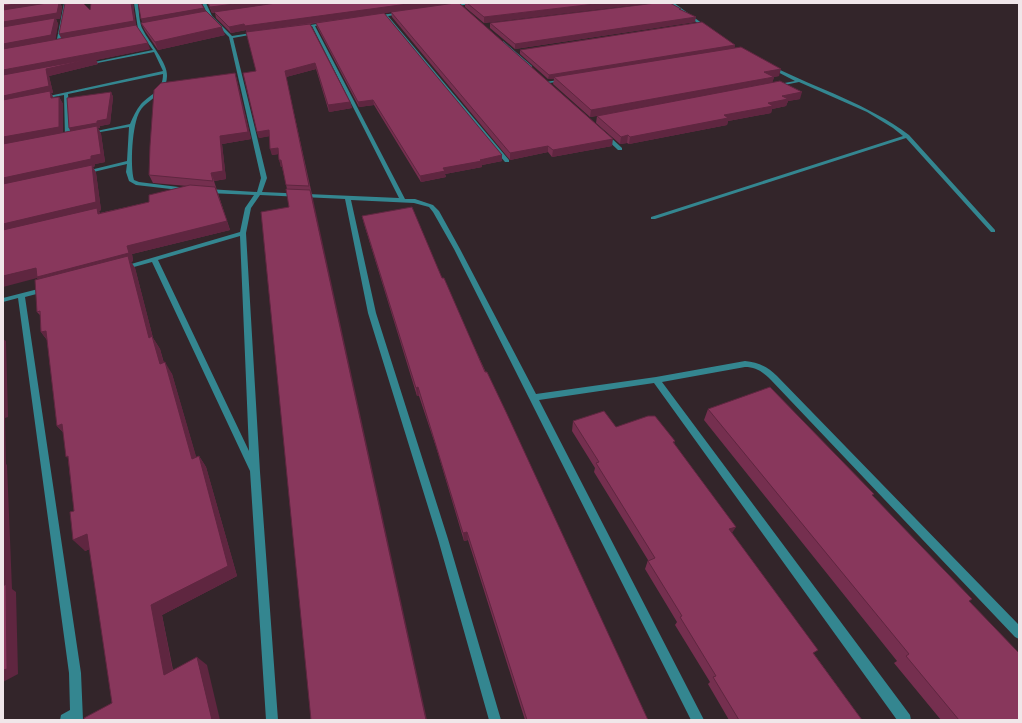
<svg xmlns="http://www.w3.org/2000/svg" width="1022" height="723" font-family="Overpass,sans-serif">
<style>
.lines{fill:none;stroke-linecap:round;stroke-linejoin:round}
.minor{fill:#348690;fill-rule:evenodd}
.wall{fill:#752f4f}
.shaded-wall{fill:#5f2640}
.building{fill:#88375c;stroke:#5f2640}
</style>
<rect width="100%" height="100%" fill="#33252a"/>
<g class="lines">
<!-- minor -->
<g class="minor">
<path d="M 64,3 L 68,3 L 60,44 L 58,45 L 56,44 Z"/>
<path d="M 134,3 L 138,3 C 139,11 139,23 143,30 C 149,42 168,63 167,76 C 166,97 150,96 140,111 C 132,124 130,166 134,180 L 139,182 L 186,188 L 188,189 L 188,191 L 136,185 L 129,181 L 126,172 L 127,164 L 85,174 L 82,172 L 127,161 L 129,127 L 89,134 L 87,133 L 130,124 C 133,117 136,110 141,104 C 152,93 163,91 163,74 L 68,94 L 71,137 L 68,139 L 65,137 L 64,95 L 42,99 L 40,98 L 163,71 L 154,52 L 87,65 L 85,64 L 153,50 L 138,29 Z"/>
<path d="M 202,3 L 206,3 L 212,16 L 232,36 L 258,32 L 260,33 L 233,38 L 267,178 L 262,192 L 399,198 L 312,26 L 301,28 L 299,27 L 328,22 L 328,24 L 315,26 L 405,199 L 415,199 L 433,205 L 439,211 L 460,249 L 536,394 L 656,377 L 745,361 C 758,362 768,367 777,376 L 1019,625 L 1019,639 L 1015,637 L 771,380 C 763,372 756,367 745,367 L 662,382 L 910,715 L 911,720 L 897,720 L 654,383 L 539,400 L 704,720 L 691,720 L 454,249 L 433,212 L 429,207 L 414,203 L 351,200 L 376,313 L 448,539 L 501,720 L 489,720 L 438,539 L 368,313 L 345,199 L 260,195 L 251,208 L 246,233 L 260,472 L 278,720 L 266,720 L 250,471 L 152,262 L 123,270 L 120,268 L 121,267 L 240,232 L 245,208 L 254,195 L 208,193 L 205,191 L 208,189 L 257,192 L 261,178 L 229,37 L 209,17 ZM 240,236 L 249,451 L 158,260 Z"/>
<path d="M 467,3 L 477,3 L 451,7 L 449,6 Z"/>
<path d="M 670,3 L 674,3 L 710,29 L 707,30 Z"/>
<path d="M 403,12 L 402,14 L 388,16 L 509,160 L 509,162 L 505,162 L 385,16 L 376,17 L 374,16 Z"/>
<path d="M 501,41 L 503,41 L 532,66 L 532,68 L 530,68 L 501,43 Z"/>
<path d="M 770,66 L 772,66 C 818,89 868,104 909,135 L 995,230 L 995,232 L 991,232 L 906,138 L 655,219 L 651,219 L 651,217 L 903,136 L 893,128 L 867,112 L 799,82 L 774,87 L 774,85 L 795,81 L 770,68 Z"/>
<path d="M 564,79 L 566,79 L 566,81 L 548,83 L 546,82 Z"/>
<path d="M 603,134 L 607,134 L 622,148 L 622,150 L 618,150 L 603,136 Z"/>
<path d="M 46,287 L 48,287 L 50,289 L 48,291 L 25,297 L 81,673 L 83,720 L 60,720 L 61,715 L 70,710 L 69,673 L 18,298 L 3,302 L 3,298 Z"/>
</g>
</g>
<!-- wall -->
<g class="wall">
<path d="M 3,3 L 60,3 L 62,7 L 60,19 L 56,19 L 58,24 L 55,40 L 61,39 L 90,10 L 133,3 L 136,26 L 150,49 L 96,60 L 98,64 L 49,76 L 53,93 L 51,93 L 53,97 L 59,97 L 63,104 L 63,133 L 70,131 L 111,92 L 113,97 L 110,124 L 100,126 L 100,128 L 98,128 L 101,134 L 105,162 L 95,164 L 95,166 L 93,167 L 96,173 L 101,210 L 99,211 L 100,213 L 149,202 L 187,186 L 153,183 L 149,175 L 235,73 L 237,80 L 251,139 L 222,144 L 226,179 L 214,181 L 230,230 L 132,254 L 133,261 L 131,262 L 135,268 L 153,338 L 160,349 L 164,363 L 172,374 L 196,457 L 199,456 L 206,467 L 237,576 L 162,615 L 173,670 L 207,665 L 112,703 L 90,549 L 85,551 L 74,511 L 68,459 L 63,432 L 57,426 L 47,340 L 41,332 L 40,315 L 37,312 L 39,280 L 37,278 Z"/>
<path d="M 208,3 L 459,3 L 612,146 L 552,157 L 548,152 L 510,160 L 392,17 L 391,12 L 384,13 L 502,161 L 482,165 L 482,167 L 445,174 L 446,177 L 421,182 L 374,105 L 359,107 L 317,27 L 316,23 L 357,17 L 310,24 L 350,102 L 352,108 L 329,112 L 316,69 L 286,77 L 313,199 L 289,207 L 287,189 L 282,167 L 281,167 L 278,154 L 272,155 L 269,136 L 259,138 L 257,132 L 256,71 L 246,30 L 231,33 L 216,18 L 215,13 L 212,13 Z"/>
<path d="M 465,3 L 650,3 L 484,23 L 465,7 Z"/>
<path d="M 204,8 L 205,11 L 225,35 L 158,50 L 145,31 L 141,23 Z"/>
<path d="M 681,9 L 681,10 L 695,22 L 515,49 L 490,28 L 490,23 Z"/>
<path d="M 735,45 L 734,49 L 779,76 L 773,77 L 774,77 L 772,83 L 800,99 L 788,101 L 786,106 L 772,109 L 771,113 L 728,121 L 727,125 L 629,144 L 627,143 L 620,144 L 596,123 L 597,116 L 590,117 L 553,84 L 554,79 L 548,79 L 520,54 L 520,50 Z"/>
<path d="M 362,216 L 442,278 L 648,720 L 525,720 L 468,540 L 464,541 L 436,447 L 419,396 L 417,396 L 364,224 Z"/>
<path d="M 708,409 L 873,496 L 969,601 L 1019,720 L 941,720 L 894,663 L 897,661 L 704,420 Z"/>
<path d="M 573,421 L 616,427 L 675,441 L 674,443 L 732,533 L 814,654 L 862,720 L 729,720 L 708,684 L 710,682 L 675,625 L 677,622 L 645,569 L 648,560 L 594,472 L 595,468 L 572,431 Z"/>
</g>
<!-- shaded-wall -->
<g class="shaded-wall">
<path d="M 20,3 L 62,3 L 60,3 L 62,7 L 60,19 L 56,19 L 58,24 L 55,42 L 3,51 L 3,6 Z"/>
<path d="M 131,3 L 133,3 L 136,27 L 62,40 L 59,34 Z"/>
<path d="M 243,3 L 286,3 L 212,13 L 210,7 Z"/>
<path d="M 415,3 L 457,3 L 247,32 L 246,30 L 231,33 L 229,27 L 244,24 Z"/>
<path d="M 603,3 L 650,3 L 484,23 L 484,17 Z"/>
<path d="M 204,8 L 206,14 L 143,25 L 141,19 Z"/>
<path d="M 696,17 L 695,22 L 515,49 L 515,44 Z"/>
<path d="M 222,27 L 225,35 L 158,50 L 155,42 Z"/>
<path d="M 148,43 L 150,49 L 96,60 L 98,64 L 49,76 L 53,93 L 51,93 L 54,99 L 3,104 L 3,70 Z"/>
<path d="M 735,45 L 734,49 L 554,77 L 554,79 L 548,79 L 549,75 Z"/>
<path d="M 315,63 L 316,69 L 286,77 L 311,193 L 285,71 Z"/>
<path d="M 781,69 L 779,76 L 762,79 L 764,72 Z"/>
<path d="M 235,73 L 237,80 L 251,139 L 222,144 L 226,179 L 214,181 L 217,188 L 211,173 Z"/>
<path d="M 774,77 L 772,84 L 590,117 L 591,110 Z"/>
<path d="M 111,92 L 113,97 L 110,124 L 100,126 L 100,128 L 98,128 L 101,134 L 105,162 L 95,164 L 95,166 L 93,167 L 96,173 L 101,210 L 99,211 L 102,216 L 3,233 L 3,178 L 71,133 L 69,128 L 97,121 Z"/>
<path d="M 802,92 L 800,99 L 788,101 L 786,106 L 772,109 L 771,113 L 728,121 L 727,125 L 629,144 L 630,137 L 724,115 L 768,103 L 782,96 Z"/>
<path d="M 59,97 L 63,104 L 63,135 L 3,145 L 3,137 Z"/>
<path d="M 373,100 L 374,105 L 359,107 L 358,102 Z"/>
<path d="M 350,102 L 352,108 L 329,112 L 328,105 Z"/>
<path d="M 269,130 L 271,136 L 259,138 L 257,132 Z"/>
<path d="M 628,135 L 627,143 L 620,144 L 621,137 Z"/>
<path d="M 613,139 L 612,146 L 552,157 L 553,150 Z"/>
<path d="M 548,146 L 548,152 L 510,160 L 510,153 Z"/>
<path d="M 278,148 L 280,154 L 272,155 L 270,149 Z"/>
<path d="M 502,155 L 502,161 L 482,165 L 482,167 L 445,174 L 446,177 L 421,182 L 420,176 L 443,168 L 480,160 Z"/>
<path d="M 279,160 L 281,160 L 283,167 L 281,167 Z"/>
<path d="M 215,187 L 230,230 L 132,254 L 133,261 L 131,262 L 135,268 L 153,338 L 160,349 L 167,376 L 43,286 L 37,278 L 3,287 L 3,276 L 127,246 Z"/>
<path d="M 310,190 L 313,199 L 427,720 L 426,720 Z"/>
<path d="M 46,331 L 51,345 L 41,332 Z"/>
<path d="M 3,339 L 6,341 L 8,417 L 5,418 L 6,464 L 7,465 L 12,589 L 16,592 L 18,674 L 3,682 Z"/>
<path d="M 165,362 L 172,374 L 200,470 L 192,459 Z"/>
<path d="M 418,387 L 419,396 L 417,396 L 416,388 Z"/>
<path d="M 62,424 L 68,437 L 57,426 Z"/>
<path d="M 199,456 L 206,467 L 237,576 L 162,615 L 175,683 L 164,675 L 151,605 Z"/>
<path d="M 736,527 L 730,536 L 729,529 Z"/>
<path d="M 467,532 L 468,540 L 464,541 L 463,533 Z"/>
<path d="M 87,534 L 99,545 L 85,551 L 73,540 Z"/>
<path d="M 197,657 L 207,665 L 220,720 L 212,720 Z"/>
</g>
<!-- building -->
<g class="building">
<path d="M 3,3 L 20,3 L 3,6 Z"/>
<path d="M 47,3 L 59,3 L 57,13 L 3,22 L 3,10 Z"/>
<path d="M 65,3 L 83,3 L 90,10 L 91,3 L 131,3 L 134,21 L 59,34 Z"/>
<path d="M 138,3 L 201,3 L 204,8 L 141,19 Z"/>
<path d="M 208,3 L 243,3 L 210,7 Z"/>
<path d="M 276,3 L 415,3 L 245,26 L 244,24 L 229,27 L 214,12 Z"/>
<path d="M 455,3 L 459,3 L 613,139 L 553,150 L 548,146 L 510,153 L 391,12 Z"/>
<path d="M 467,3 L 603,3 L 484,17 Z"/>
<path d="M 656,3 L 670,3 L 681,9 L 679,9 L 696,17 L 515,44 L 490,23 Z"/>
<path d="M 206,11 L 222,27 L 155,42 L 141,23 Z"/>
<path d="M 384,13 L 502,155 L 480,160 L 482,161 L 443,168 L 445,171 L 420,176 L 373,100 L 358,102 L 316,23 Z"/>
<path d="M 55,18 L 51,35 L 3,44 L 3,27 Z"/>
<path d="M 702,22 L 735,45 L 549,75 L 520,50 Z"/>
<path d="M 310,24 L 350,102 L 328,105 L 315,63 L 285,71 L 309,186 L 286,185 L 281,160 L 279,160 L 278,148 L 270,149 L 269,130 L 257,132 L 243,73 L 256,71 L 246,32 Z"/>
<path d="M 136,25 L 148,43 L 3,70 L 3,49 Z"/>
<path d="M 741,47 L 781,69 L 764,72 L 774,77 L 591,110 L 554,77 Z"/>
<path d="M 95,58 L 46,69 L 49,86 L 3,96 L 3,75 Z"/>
<path d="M 235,73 L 248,132 L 220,136 L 223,171 L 211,173 L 213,181 L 149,175 L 150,146 L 154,90 L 161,83 Z"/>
<path d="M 780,81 L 802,92 L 782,96 L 788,99 L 768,103 L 773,106 L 724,115 L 728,118 L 630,137 L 628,135 L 621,137 L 597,116 Z"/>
<path d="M 50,91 L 51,98 L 59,97 L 59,127 L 3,137 L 3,100 Z"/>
<path d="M 111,92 L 107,119 L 97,121 L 97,123 L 69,128 L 67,98 Z"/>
<path d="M 97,126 L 101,154 L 91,156 L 91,159 L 3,178 L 3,144 Z"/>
<path d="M 92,165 L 96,202 L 3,224 L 3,184 Z"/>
<path d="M 190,185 L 215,187 L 227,221 L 127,246 L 129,253 L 37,277 L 36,268 L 3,276 L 3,230 L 97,208 L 98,214 L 149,202 L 149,195 Z"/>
<path d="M 286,189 L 310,190 L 426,720 L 311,720 L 261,212 L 289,207 Z"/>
<path d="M 412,207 L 442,278 L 444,278 L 485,372 L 487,372 L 507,414 L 648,720 L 527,720 L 467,532 L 463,533 L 434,439 L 418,387 L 416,388 L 362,216 Z"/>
<path d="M 128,256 L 149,338 L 152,336 L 160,364 L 165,362 L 192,459 L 199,456 L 228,566 L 151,605 L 164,675 L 197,657 L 212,720 L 84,720 L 84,718 L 112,703 L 87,534 L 73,540 L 70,512 L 74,511 L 68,456 L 66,457 L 62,424 L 57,426 L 46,331 L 41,332 L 40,311 L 37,312 L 35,280 Z"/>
<path d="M 770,387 L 874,494 L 872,495 L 972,599 L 969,601 L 1019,653 L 1019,720 L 959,720 L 906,656 L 909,654 L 708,409 Z"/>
<path d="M 604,411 L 616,427 L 648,416 L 655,416 L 675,441 L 673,442 L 736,527 L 729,529 L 818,650 L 813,653 L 862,720 L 739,720 L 713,677 L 716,676 L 680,617 L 682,616 L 648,561 L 655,558 L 596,463 L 599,462 L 573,421 Z"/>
<path d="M 6,584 L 7,669 L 3,670 L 3,586 Z"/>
</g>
<!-- border -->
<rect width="1022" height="723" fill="none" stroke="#f0e6e9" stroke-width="8"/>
</svg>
